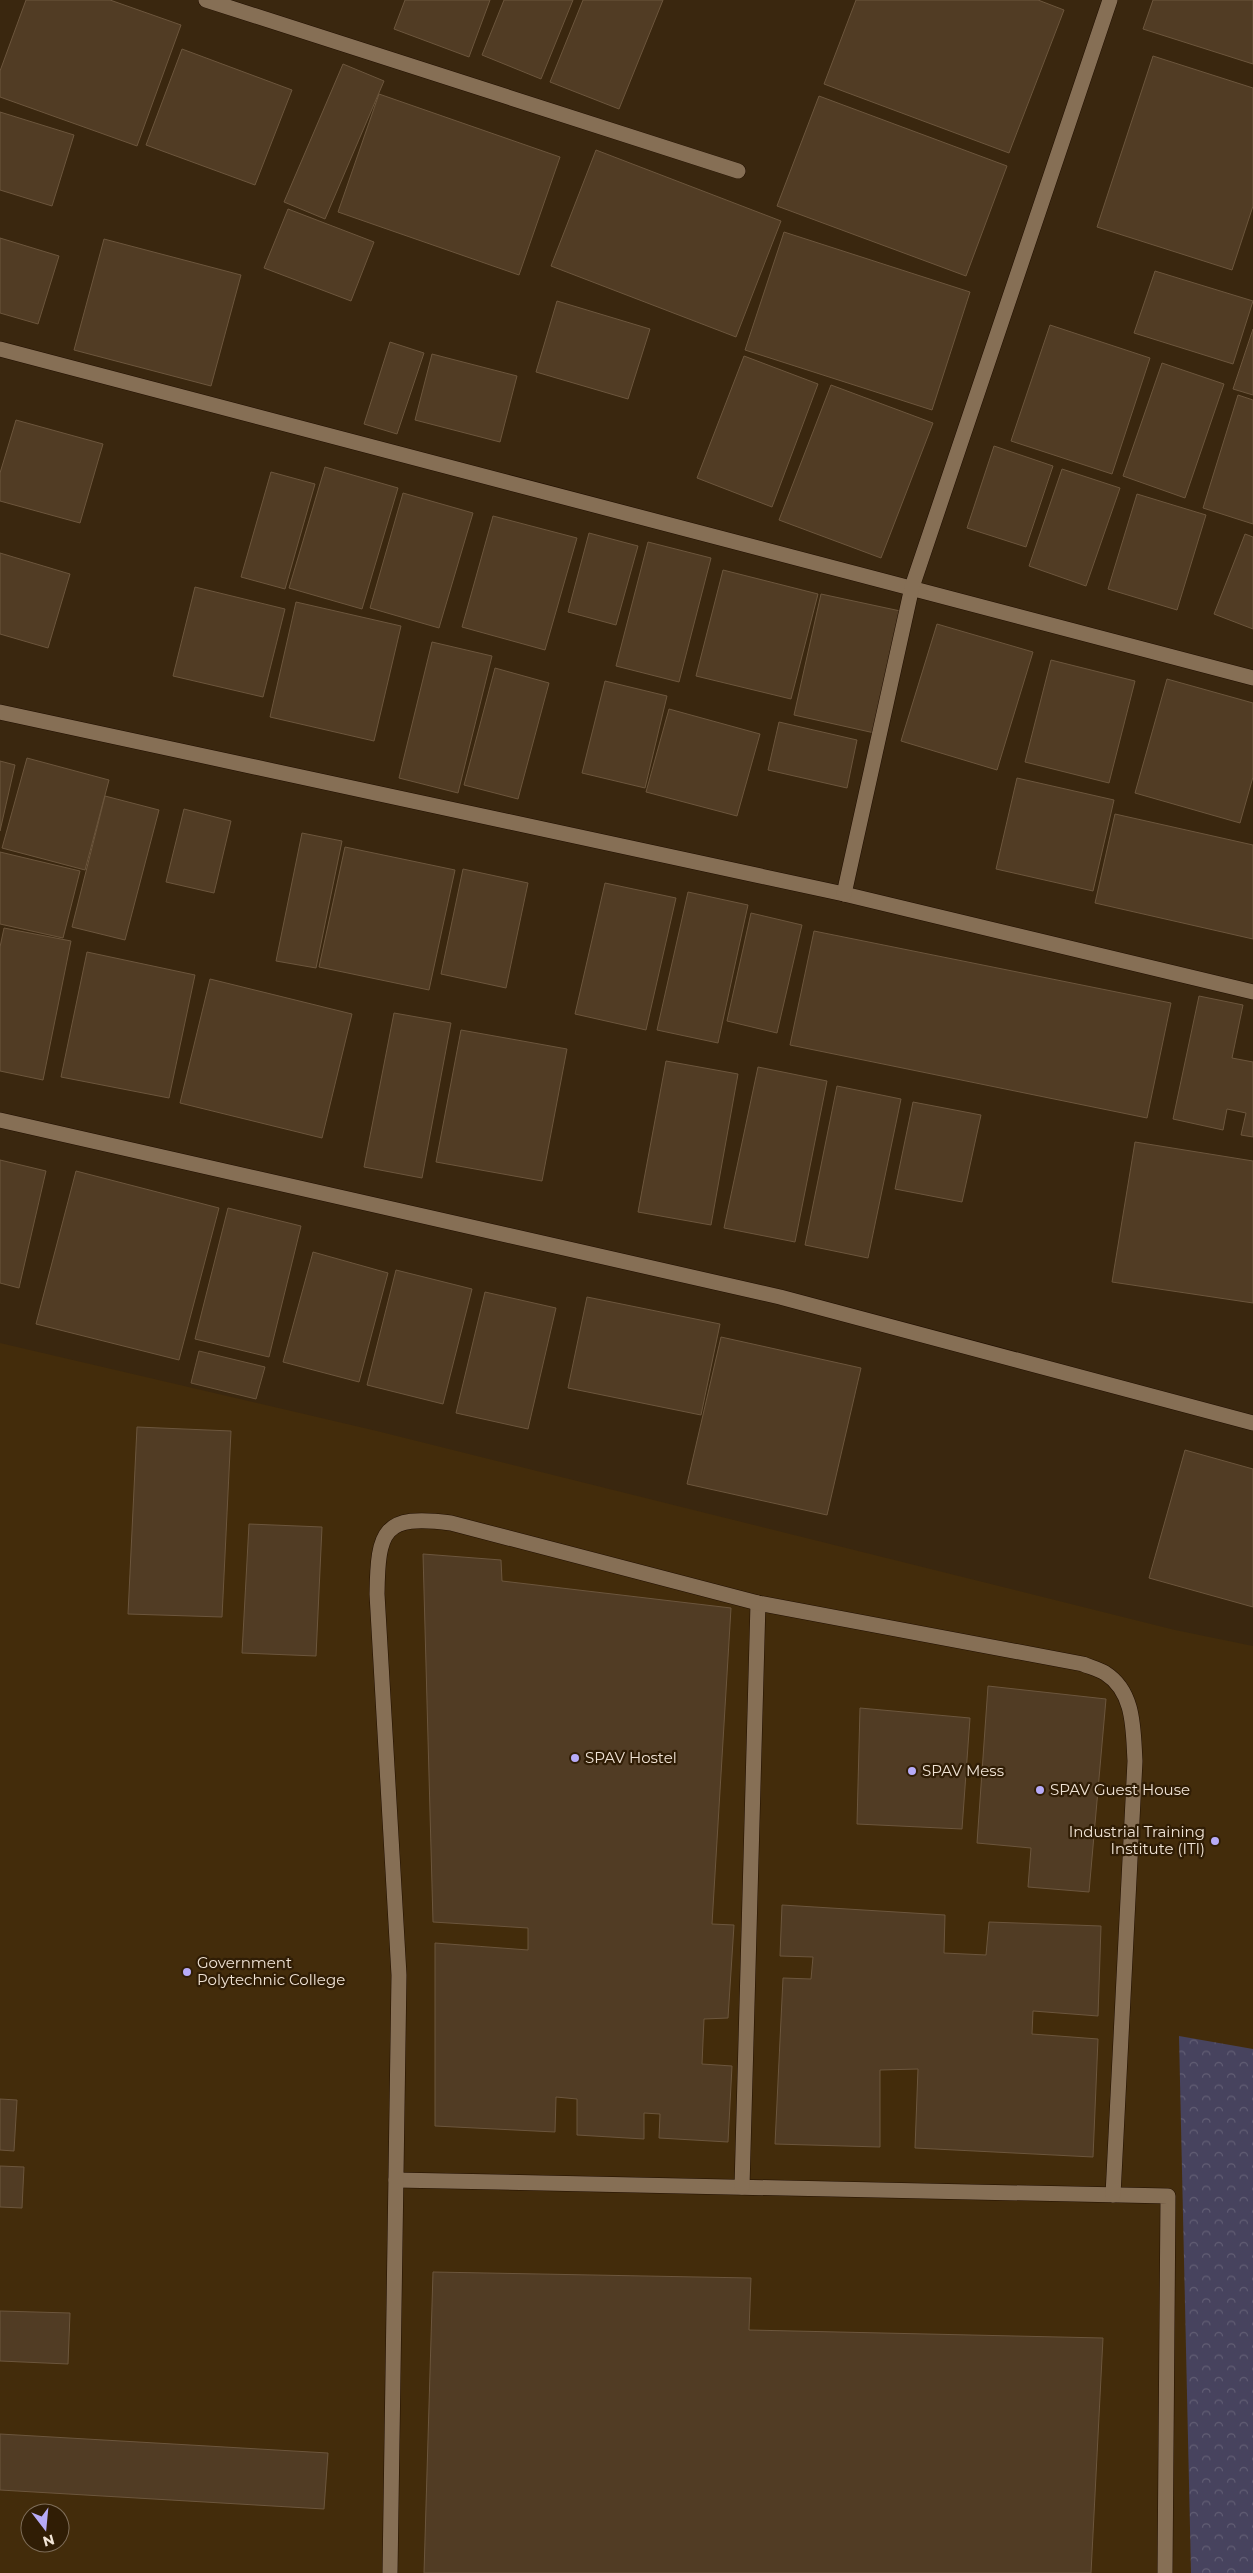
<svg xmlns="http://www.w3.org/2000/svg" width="1253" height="2573" font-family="Montserrat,sans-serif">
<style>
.built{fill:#432c0b;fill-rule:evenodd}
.park{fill:url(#park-crowns)}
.building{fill:#513c24;stroke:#6c563d}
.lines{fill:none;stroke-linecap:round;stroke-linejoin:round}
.minor-casing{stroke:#210f00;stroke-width:16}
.minor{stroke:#866f55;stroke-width:15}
.poi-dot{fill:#b7abf8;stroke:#301d05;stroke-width:2}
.labels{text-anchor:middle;stroke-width:4.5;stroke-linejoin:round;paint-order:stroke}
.poi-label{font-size:15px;fill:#f0e3d5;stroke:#301d05;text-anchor:start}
</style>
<defs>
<pattern id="park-crowns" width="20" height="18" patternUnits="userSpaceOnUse" patternTransform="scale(1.25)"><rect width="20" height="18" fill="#47435e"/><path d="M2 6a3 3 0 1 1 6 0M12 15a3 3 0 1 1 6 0" fill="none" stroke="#625e74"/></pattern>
</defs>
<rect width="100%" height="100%" fill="#3a270f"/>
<!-- built -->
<path class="built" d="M 0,1343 L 377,1431 L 1175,1630 L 1253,1646 L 1253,2573 L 0,2573 ZM 30,2513 L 60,2513 L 60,2543 L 30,2543 Z"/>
<!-- park -->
<path class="park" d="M 1179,2036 L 1253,2049 L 1253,2573 L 1191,2573 Z"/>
<!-- building -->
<g class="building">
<path d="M 26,0 L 110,0 L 181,25 L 137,146 L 0,97 L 0,71 Z"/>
<path d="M 405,0 L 490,0 L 469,57 L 394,29 Z"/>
<path d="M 504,0 L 573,0 L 541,79 L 482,55 Z"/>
<path d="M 583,0 L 663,0 L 619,109 L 550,82 Z"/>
<path d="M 856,0 L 1038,0 L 1064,10 L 1009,153 L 824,84 Z"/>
<path d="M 1153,0 L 1253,0 L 1253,64 L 1143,29 Z"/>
<path d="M 182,49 L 292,90 L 255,185 L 146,145 Z"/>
<path d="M 1153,56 L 1253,88 L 1253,206 L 1232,270 L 1097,227 Z"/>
<path d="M 343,64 L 384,81 L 325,219 L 284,202 Z"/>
<path d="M 379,94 L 560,157 L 519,275 L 338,212 Z"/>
<path d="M 819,96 L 1007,166 L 966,276 L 777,206 Z"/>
<path d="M 0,112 L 74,135 L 52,206 L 0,190 Z"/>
<path d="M 596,150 L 781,221 L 736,337 L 551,266 Z"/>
<path d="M 288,209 L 374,242 L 351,301 L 264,268 Z"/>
<path d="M 784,232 L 970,292 L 932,410 L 745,350 Z"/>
<path d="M 0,238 L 59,256 L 38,324 L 0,313 Z"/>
<path d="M 104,239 L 241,275 L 211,386 L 74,350 Z"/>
<path d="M 1155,271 L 1253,301 L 1233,364 L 1134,333 Z"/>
<path d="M 557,301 L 650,329 L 628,399 L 536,372 Z"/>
<path d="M 1050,325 L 1150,358 L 1112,474 L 1011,441 Z"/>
<path d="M 1253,329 L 1253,395 L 1233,389 Z"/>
<path d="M 390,342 L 424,353 L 397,434 L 364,424 Z"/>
<path d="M 432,354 L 517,376 L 500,442 L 415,420 Z"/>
<path d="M 744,356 L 818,384 L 772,507 L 697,478 Z"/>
<path d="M 1162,363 L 1224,384 L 1185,498 L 1123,476 Z"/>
<path d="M 831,385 L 933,423 L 881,558 L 779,520 Z"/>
<path d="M 1238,395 L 1253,400 L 1253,524 L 1203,508 Z"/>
<path d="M 16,420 L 103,444 L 80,523 L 0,501 L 0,473 Z"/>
<path d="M 994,446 L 1053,466 L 1026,547 L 967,528 Z"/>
<path d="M 325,467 L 398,488 L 362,609 L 289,588 Z"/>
<path d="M 1062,469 L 1120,488 L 1086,586 L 1029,566 Z"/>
<path d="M 271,472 L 315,484 L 285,589 L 241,577 Z"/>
<path d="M 403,493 L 473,513 L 439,628 L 370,608 Z"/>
<path d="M 1137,494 L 1206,515 L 1177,610 L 1108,589 Z"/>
<path d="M 493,516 L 577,538 L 545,650 L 462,627 Z"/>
<path d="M 589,533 L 638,546 L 616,625 L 568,612 Z"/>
<path d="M 1245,534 L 1253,537 L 1253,629 L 1214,614 Z"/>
<path d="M 648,542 L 711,558 L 679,682 L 616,666 Z"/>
<path d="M 0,553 L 70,574 L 48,648 L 0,634 Z"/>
<path d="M 723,570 L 818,594 L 791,699 L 696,676 Z"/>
<path d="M 195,587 L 285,609 L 263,697 L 173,676 Z"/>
<path d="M 821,594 L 905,612 L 879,734 L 794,715 Z"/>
<path d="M 296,602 L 401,626 L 374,741 L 270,717 Z"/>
<path d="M 937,624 L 1033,652 L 997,770 L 901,741 Z"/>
<path d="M 432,642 L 492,656 L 458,793 L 399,778 Z"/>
<path d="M 1051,660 L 1135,681 L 1109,783 L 1025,762 Z"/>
<path d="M 495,668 L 549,683 L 518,799 L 464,785 Z"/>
<path d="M 1167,679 L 1253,703 L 1253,777 L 1240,823 L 1135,793 Z"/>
<path d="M 605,681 L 667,696 L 645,788 L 582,773 Z"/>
<path d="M 669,709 L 760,734 L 737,816 L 646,792 Z"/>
<path d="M 779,722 L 857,740 L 847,788 L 768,770 Z"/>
<path d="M 27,758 L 109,780 L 85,870 L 2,848 Z"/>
<path d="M 0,761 L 15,765 L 0,831 Z"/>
<path d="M 1017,778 L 1114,800 L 1093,891 L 996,869 Z"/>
<path d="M 105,796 L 159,810 L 125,940 L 72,927 Z"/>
<path d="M 184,809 L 231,821 L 214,893 L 166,882 Z"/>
<path d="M 1115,814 L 1253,845 L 1253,939 L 1095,903 Z"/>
<path d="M 302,833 L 342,841 L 316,968 L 276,961 Z"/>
<path d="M 345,847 L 455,870 L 429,990 L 319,967 Z"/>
<path d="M 0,852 L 80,871 L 63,938 L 0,924 Z"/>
<path d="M 463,869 L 528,883 L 506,988 L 441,974 Z"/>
<path d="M 605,883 L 676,898 L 646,1030 L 575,1014 Z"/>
<path d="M 688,892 L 748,905 L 718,1043 L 657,1030 Z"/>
<path d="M 751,913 L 802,925 L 777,1033 L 727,1021 Z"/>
<path d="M 4,928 L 71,941 L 43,1080 L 0,1071 L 0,947 Z"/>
<path d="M 814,931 L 1171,1003 L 1147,1118 L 790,1045 Z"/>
<path d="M 87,952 L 195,975 L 169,1098 L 61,1077 Z"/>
<path d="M 210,979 L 352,1014 L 322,1138 L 180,1103 Z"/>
<path d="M 1199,996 L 1243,1005 L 1232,1058 L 1253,1062 L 1253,1137 L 1241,1135 L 1246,1113 L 1227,1109 L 1223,1130 L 1173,1119 Z"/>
<path d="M 394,1013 L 451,1023 L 422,1178 L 364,1167 Z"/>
<path d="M 461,1030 L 567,1049 L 542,1181 L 436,1162 Z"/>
<path d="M 666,1061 L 738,1074 L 711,1225 L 638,1212 Z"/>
<path d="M 758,1067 L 827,1081 L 795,1242 L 724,1228 Z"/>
<path d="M 837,1086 L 901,1099 L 868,1258 L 805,1245 Z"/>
<path d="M 913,1102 L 981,1115 L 962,1202 L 895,1189 Z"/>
<path d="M 1135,1142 L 1253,1161 L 1253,1303 L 1112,1282 Z"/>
<path d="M 0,1160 L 46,1171 L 19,1288 L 0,1283 Z"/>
<path d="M 76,1171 L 219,1208 L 179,1360 L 36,1324 Z"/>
<path d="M 228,1208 L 301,1226 L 269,1357 L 195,1339 Z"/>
<path d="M 313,1252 L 388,1273 L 359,1382 L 283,1362 Z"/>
<path d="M 396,1270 L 472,1289 L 443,1404 L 367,1385 Z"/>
<path d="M 485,1292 L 556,1308 L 528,1429 L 456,1413 Z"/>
<path d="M 587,1297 L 720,1324 L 701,1415 L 568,1388 Z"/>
<path d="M 721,1337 L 861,1368 L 827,1515 L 687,1484 Z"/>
<path d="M 199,1351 L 265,1367 L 256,1399 L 191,1383 Z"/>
<path d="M 137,1427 L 231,1431 L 222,1617 L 128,1614 Z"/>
<path d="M 1185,1450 L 1253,1469 L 1253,1607 L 1149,1578 Z"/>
<path d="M 249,1524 L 322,1527 L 316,1656 L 242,1653 Z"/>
<path d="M 423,1554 L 501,1560 L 502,1581 L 731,1608 L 712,1924 L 734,1925 L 728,2018 L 704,2019 L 702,2064 L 732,2066 L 728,2142 L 659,2138 L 660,2114 L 644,2113 L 644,2139 L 577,2135 L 577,2099 L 556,2097 L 555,2132 L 435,2126 L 435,1943 L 528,1950 L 528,1928 L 433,1922 Z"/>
<path d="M 988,1686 L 1106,1699 L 1089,1892 L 1028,1887 L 1031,1848 L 977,1843 Z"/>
<path d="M 860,1708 L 970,1718 L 962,1829 L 857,1824 Z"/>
<path d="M 782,1905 L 945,1915 L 944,1953 L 986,1955 L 989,1922 L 1101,1926 L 1098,2016 L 1033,2011 L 1032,2034 L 1098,2039 L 1093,2157 L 915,2148 L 918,2069 L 880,2070 L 880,2147 L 775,2144 L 783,1978 L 811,1979 L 813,1957 L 780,1956 Z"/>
<path d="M 0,2099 L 17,2100 L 14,2151 L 0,2150 Z"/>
<path d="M 0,2166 L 24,2167 L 22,2208 L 0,2207 Z"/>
<path d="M 433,2272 L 751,2278 L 749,2330 L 1103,2338 L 1091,2573 L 424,2573 Z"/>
<path d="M 0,2311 L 70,2313 L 68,2364 L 0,2361 Z"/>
<path d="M 0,2434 L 328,2453 L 324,2509 L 0,2490 Z"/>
</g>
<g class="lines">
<defs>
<g id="minor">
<path d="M 206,0 L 738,171"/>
<path d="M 0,349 L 1253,678"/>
<path d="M 0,712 L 844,894 L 1253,992"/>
<path d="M 844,894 L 912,587 L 1110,0"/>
<path d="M 0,1120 L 780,1297 L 1253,1423"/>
<path d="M 396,2180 L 1168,2196 L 1165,2573"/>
<path d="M 742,2187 L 758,1603"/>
<path d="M 390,2573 L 399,1975 L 377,1594 C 378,1530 383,1514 451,1523 L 758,1603 L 1083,1664 C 1090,1667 1098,1669 1105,1673 C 1135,1692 1133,1730 1135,1761 L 1113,2195"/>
</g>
</defs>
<!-- minor casing -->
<use href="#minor" class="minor-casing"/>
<!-- minor -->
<use href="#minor" class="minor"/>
</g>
<!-- markers -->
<g class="poi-dot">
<circle cx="575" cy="1758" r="5"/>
<circle cx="912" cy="1771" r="5"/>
<circle cx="1040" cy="1790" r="5"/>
<circle cx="1215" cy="1841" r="5"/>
<circle cx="187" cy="1972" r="5"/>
</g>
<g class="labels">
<!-- poi labels -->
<g class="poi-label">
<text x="585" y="1763">SPAV Hostel</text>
<text x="922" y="1776">SPAV Mess</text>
<text x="1050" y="1795">SPAV Guest House</text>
<text x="1205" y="1837" text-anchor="end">Industrial Training<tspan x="1205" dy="17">Institute (ITI)</tspan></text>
<text x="197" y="1968">Government<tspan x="197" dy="17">Polytechnic College</tspan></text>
</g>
</g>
<!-- north arrow -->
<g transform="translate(45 2528) rotate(164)"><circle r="24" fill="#301d05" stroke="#7d6c58"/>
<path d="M0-4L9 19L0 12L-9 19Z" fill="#b7abf8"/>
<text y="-8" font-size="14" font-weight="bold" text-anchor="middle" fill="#f0e3d5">N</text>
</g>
</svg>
